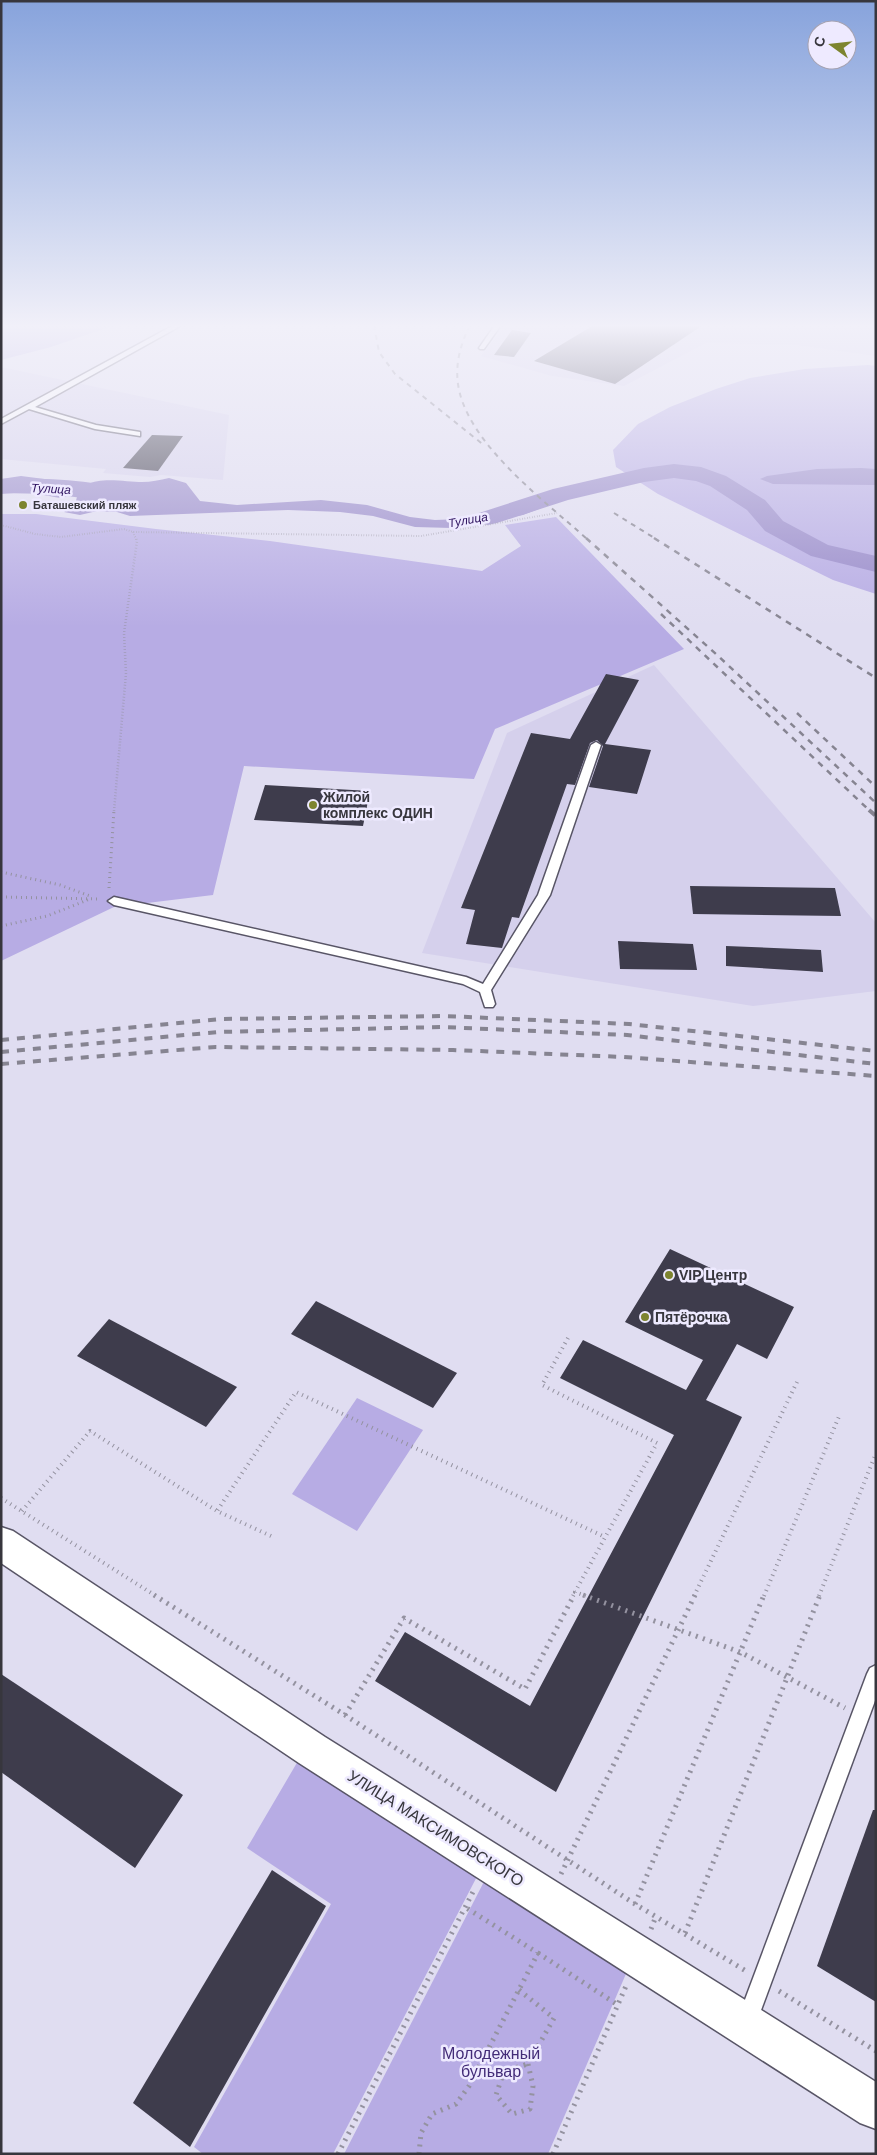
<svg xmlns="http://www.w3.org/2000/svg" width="877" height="2155" font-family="Helvetica,sans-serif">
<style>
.built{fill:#d5d0ec}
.green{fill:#b7ace4}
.water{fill:#9789c9}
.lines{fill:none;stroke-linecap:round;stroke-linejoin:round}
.river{fill:#9789c9;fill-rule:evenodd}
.building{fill:#3e3c4c}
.service-casing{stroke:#585566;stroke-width:3}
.minor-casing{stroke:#585566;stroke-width:3}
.path-far4{stroke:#9492a0;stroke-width:2;stroke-dasharray:0.5 2;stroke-linecap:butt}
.path-far3{stroke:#9492a0;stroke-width:2.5;stroke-dasharray:0.5 2.5;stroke-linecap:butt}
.path-far2{stroke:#9492a0;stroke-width:3;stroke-dasharray:1 4;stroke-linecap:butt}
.path-far1{stroke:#9492a0;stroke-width:4;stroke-dasharray:1 4.5;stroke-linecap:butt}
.path{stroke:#9492a0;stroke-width:5;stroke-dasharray:2 5.5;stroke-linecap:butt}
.service{fill:#fff;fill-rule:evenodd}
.minor{fill:#fff;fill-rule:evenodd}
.rail-far2{stroke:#868491;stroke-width:2;stroke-dasharray:5 5;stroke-linecap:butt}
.rail-far1{stroke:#868491;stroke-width:2.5;stroke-dasharray:6 6;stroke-linecap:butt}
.rail{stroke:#868491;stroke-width:4;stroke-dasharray:8 8;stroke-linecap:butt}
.poi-dot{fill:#7d842f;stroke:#eeeaff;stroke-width:2}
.labels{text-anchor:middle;stroke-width:5;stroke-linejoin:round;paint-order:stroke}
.far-poi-label{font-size:11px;font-weight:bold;fill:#37363d;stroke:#eeeaff;text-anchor:start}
.far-water-label{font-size:12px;font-style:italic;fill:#301561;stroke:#eeeaff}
.poi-label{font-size:14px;font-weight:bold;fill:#37363d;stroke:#eeeaff;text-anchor:start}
.near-street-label{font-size:16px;fill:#37363d;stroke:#eeeaff}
.near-park-label{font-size:16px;fill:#432c78;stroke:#eeeaff}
</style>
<rect width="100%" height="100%" fill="#e0ddf1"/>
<!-- built -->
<g class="built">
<path d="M 506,325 L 876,325 L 876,356 L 797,345 L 706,343 L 624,386 L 552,376 L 481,356 Z"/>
<path d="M 1,367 L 229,415 L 223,480 L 161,475 L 150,477 L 103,473 L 106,469 L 1,459 Z"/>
<path d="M 654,665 L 876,923 L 876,991 L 753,1006 L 422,953 L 507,733 Z"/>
</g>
<!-- green -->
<g class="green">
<path d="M 1,325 L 115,325 L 51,347 L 1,360 Z"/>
<path d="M 868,365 L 876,366 L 876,594 L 833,580 L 658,494 L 616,467 L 613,450 L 638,424 L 670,407 L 716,389 L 750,378 L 805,369 Z"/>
<path d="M 1,514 L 36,514 L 156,529 L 270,541 L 482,571 L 521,546 L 505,525 L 556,517 L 684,649 L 495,729 L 474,779 L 244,766 L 213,895 L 114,907 L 1,961 Z"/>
<path d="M 357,1398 L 423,1430 L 357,1531 L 292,1494 Z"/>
<path d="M 305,1749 L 484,1863 L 333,2154 L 203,2154 L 194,2147 L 331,1904 L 247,1848 Z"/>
<path d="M 491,1868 L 632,1960 L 548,2154 L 344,2154 Z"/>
</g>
<!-- water -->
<g class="water">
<path d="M 861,468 L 876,469 L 876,485 L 773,484 L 760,479 L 767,476 L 817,469 Z"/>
<path d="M 21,476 L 68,482 L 75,487 L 68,496 L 60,498 L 27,492 L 1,494 L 1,479 Z"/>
<path d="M 169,478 L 186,483 L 200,501 L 237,505 L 321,500 L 367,505 L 410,517 L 435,520 L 461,519 L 499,511 L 535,499 L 544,507 L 523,515 L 452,528 L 415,527 L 373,516 L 340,512 L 288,510 L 130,516 L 117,512 L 97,511 L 80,515 L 64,512 L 76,503 C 78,471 121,482 142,482 C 151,482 160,480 169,478 Z"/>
</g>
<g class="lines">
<!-- river -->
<g class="river">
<path d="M 674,464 L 701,467 L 726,476 L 765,500 L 783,521 L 828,545 L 876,556 L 876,572 L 811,556 L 765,531 L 747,510 L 710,486 L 696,481 L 674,478 L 644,482 L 568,500 L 497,523 L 488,525 L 479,523 L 476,518 L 479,513 L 553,489 L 644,468 Z"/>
<path d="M 1,479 C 44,477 99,481 141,492 L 144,497 L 141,502 L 132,504 L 50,494 L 1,493 Z"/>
</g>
</g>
<!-- building -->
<g class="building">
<path d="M 594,325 L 703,325 L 615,384 L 534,361 Z"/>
<path d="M 512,330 L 531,333 L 514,357 L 494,355 Z"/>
<path d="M 152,435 L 183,436 L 158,471 L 123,468 Z"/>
<path d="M 606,674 L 639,680 L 605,744 L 651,750 L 637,794 L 589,787 L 603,746 L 597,740 L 590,743 L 575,785 L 567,784 L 519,918 L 512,917 L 502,948 L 466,944 L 475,910 L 461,908 L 531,733 L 570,739 Z"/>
<path d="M 265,785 L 370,791 L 363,826 L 254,820 Z"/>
<path d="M 690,886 L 835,888 L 841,916 L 693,914 Z"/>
<path d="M 618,941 L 693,944 L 697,970 L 620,969 Z"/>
<path d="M 726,946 L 821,950 L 823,972 L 726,966 Z"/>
<path d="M 670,1249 L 794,1307 L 767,1359 L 737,1344 L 706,1400 L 742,1417 L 556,1792 L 375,1681 L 405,1632 L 530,1706 L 674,1435 L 560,1378 L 583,1340 L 686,1390 L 703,1360 L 625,1322 Z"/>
<path d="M 316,1301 L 457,1373 L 433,1408 L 291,1334 Z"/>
<path d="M 109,1319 L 237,1387 L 206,1427 L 77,1356 Z"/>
<path d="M 1,1674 L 183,1795 L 135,1868 L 1,1772 Z"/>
<path d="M 873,1810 L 876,1810 L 876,2002 L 817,1966 Z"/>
<path d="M 272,1870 L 326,1906 L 190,2147 L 133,2103 Z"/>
</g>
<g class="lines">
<defs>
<g id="service">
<path d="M 174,325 L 182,325 L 35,407 L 96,425 L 140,432 L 140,436 L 95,429 L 29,409 L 1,424 L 1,419 Z"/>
<path d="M 495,325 L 501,325 L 484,349 L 480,349 L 479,348 Z"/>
<path d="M 596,742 L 601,745 L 550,895 L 491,990 L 495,1004 L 493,1007 L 485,1007 L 480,992 L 463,984 L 114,905 L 108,901 L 114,897 L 466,977 L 483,984 L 538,895 L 591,745 Z"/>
<path d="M 876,1665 L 876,1698 L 757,2021 L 754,2028 L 747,2031 L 740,2028 L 737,2021 L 867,1674 L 870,1668 Z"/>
</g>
<path id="minor" d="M 1,1527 L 13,1531 L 325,1737 L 876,2082 L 876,2129 L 860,2123 L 299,1763 L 1,1563 Z"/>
</defs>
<!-- service casing -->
<use href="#service" class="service-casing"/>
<!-- minor casing -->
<use href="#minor" class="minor-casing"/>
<!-- path-far4 -->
<g class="path-far4">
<path d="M 1,525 L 35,534 L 61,537 L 124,529 L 133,532 L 421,536 L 557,513"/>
<path d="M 133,532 L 136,539"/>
</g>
<!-- path-far3 -->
<path class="path-far3" d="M 114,811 L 126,673 L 124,633 L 137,541 L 136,538"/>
<!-- path-far2 -->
<g class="path-far2">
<path d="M 1,872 L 60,885 L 90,896"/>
<path d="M 109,888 L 114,810"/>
<path d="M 1,897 L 99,899"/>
<path d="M 1,926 L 47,916 L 90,899"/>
</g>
<!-- path-far1 -->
<g class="path-far1">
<path d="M 568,1338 L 542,1385 L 657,1443 L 575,1592 L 586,1596"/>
<path d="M 1,1498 L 156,1596"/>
<path d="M 22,1511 L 90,1431 L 217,1511"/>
<path d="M 271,1536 L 217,1511 L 296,1392 L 605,1537"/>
<path d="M 573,1596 L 575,1592"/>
<path d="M 694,1596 L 797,1382"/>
<path d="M 764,1596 L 840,1414"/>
<path d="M 819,1596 L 876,1453"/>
</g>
<!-- path -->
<g class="path">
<path d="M 154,1595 L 345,1715 L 635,1904 L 746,1971"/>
<path d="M 583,1595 L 740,1652 L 845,1708"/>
<path d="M 345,1715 L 404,1618 L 525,1689 L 574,1595"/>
<path d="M 561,1874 L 695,1595"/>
<path d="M 635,1904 L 764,1595"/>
<path d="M 651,1929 L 656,1916"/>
<path d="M 685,1933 L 820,1595"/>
<path d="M 538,1953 L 618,2005"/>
<path d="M 519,1990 L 554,2018 L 528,2064"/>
<path d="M 779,1991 L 876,2051"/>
<path d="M 528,2064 L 533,2086 L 530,2109 L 512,2114 L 496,2095 L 504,2071 Z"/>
<path d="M 338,2154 L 475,1888"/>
<path d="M 419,2154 L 421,2133 L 432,2114 L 456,2104 L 469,2086 L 538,1953 L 465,1907"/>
<path d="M 553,2154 L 626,1986"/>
</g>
<!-- service -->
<use href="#service" class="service"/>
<!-- minor -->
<use href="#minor" class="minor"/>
<!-- rail-far2 -->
<g class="rail-far2">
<path d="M 374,325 L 379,352 L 395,374 L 485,446"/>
<path d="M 470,325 C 461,343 455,363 458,384 C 466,443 545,501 587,539"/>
<path d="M 614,513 L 656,539"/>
</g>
<!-- rail-far1 -->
<g class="rail-far1">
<path d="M 586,538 L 716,654 L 876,803"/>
<path d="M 654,538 L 876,678"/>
<path d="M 661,614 L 870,811"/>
<path d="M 797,713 L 876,787"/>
</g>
<!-- rail -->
<g class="rail">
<path d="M 869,810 L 876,816"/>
<path d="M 1,1040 L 221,1019 L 444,1016 L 629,1024 L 876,1051"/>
<path d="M 1,1052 L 218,1032 L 442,1027 L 627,1035 L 876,1064"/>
<path d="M 1,1064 L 216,1047 L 453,1050 L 624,1057 L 876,1076"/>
</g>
</g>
<!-- sky -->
<linearGradient id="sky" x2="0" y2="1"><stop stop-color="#87a3dc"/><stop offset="0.52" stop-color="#f1f0f9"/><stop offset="1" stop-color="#f1f0f9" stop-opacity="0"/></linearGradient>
<rect width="877" height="627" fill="url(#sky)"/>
<!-- markers -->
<g class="poi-dot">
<circle cx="23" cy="505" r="5"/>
<circle cx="313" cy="805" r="5"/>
<circle cx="669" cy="1275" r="5"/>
<circle cx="645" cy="1317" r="5"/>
</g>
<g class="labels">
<!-- far-poi labels -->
<g class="far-poi-label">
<text x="33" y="509">Баташевский пляж</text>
</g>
<!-- far-water labels -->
<g class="far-water-label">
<text transform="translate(51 489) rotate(3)" y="4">Тулица</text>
<text transform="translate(468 520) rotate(-10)" y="4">Тулица</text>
</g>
<!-- poi labels -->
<g class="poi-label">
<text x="323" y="802">Жилой<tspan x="323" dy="16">комплекс ОДИН</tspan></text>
<text x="679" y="1280">VIP Центр</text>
<text x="655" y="1322">Пятёрочка</text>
</g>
<!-- near-street labels -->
<g class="near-street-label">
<text transform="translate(436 1828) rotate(32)" y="6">УЛИЦА МАКСИМОВСКОГО</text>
</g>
<!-- near-park labels -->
<g class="near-park-label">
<text x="491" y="2059">Молодежный<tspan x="491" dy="18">бульвар</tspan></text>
</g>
</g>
<!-- border -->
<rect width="877" height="2155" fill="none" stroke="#37363d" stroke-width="5"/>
<!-- north arrow -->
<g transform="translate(832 45) rotate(285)"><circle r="24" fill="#eeeaff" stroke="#a5a2b1"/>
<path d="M0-4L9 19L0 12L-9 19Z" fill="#7d842f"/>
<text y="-8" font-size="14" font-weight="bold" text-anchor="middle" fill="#37363d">С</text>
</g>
</svg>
